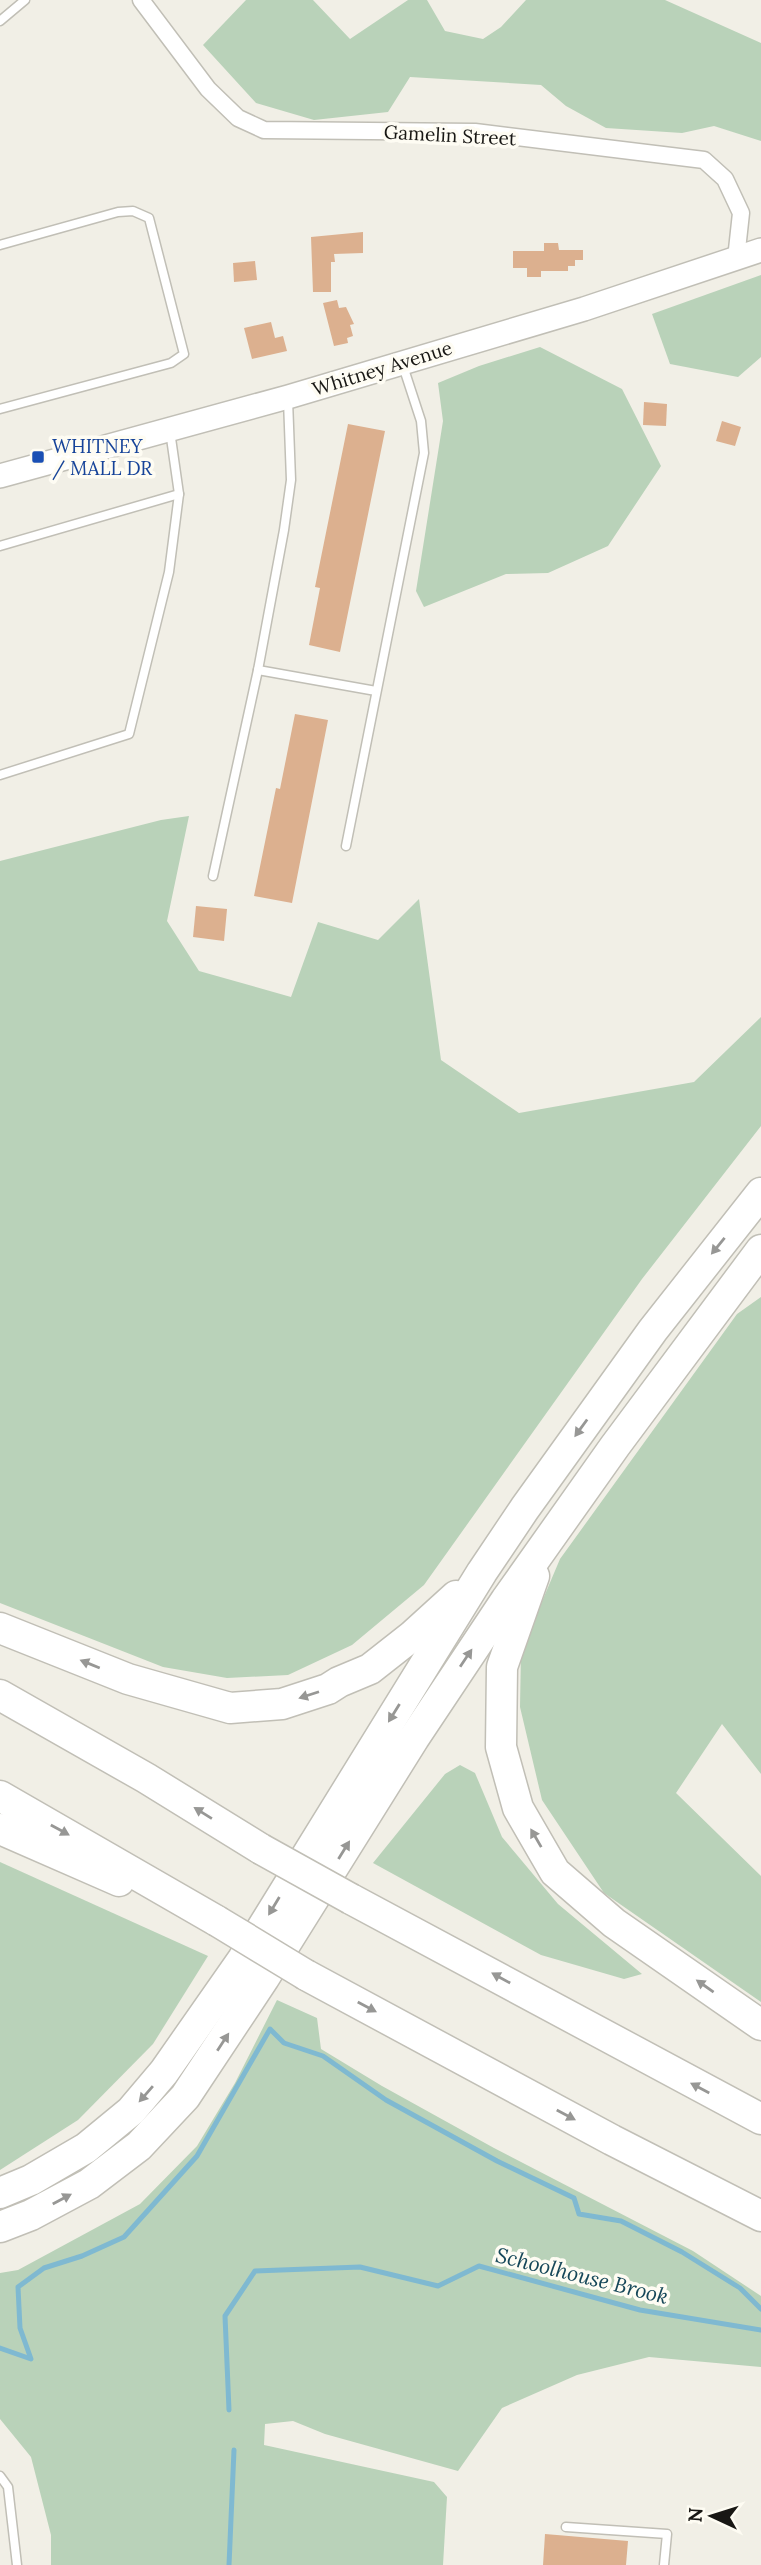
<svg xmlns="http://www.w3.org/2000/svg" width="761" height="2565" font-family="Lora,serif">
<style>
.green{fill:#b9d2b9}
.lines{fill:none;stroke-linecap:round;stroke-linejoin:round}
.stream{stroke:#7fb9d1;stroke-width:5}
.building{fill:#dcb08f}
.lane-casing{stroke:#c1bfb6;stroke-width:11}
.street-casing{stroke:#c1bfb6;stroke-width:19}
.secondary-casing{stroke:#c1bfb6;stroke-width:26}
.highway-casing{stroke:#c1bfb6;stroke-width:33}
.lane{stroke:#fff;stroke-width:8}
.street{stroke:#fff;stroke-width:16}
.secondary{stroke:#fff;stroke-width:23}
.highway{stroke:#fff;stroke-width:30}
.highway-bridge-casing{stroke:#c1bfb6;stroke-width:33;stroke-linecap:butt}
.highway-bridge{stroke:#fff;stroke-width:30}
.oneway{fill:#979795}
.transit-dot{fill:#1a4fb4;stroke:#fefcf3;stroke-width:2.5}
.labels{text-anchor:middle;stroke-width:7;stroke-linejoin:round;paint-order:stroke}
.street-label{font-size:19px;fill:#181714;stroke:#fefcf3}
.transit-label{font-size:19px;fill:#164399;stroke:#fefcf3;text-anchor:start}
.water-label{font-size:21px;font-style:italic;fill:#164759;stroke:#fefcf3}
</style>
<rect width="100%" height="100%" fill="#f1efe6"/>
<!-- green -->
<g class="green">
<path d="M 246,0 L 313,0 L 350,39 L 408,0 L 427,0 L 445,31 L 483,39 L 501,27 L 526,0 L 665,0 L 761,43 L 761,141 L 714,126 L 682,133 L 606,128 L 566,106 L 541,85 L 410,77 L 388,112 L 314,120 L 256,103 L 203,45 Z"/>
<path d="M 761,275 L 761,357 L 738,377 L 670,364 L 652,314 Z"/>
<path d="M 540,347 L 622,389 L 661,466 L 608,546 L 548,573 L 506,574 L 424,607 L 416,591 L 443,421 L 438,383 L 479,366 Z"/>
<path d="M 189,816 L 167,921 L 199,971 L 291,997 L 318,922 L 378,940 L 419,899 L 441,1060 L 519,1113 L 694,1082 L 761,1017 L 761,1126 L 642,1279 L 424,1585 L 352,1645 L 288,1675 L 227,1678 L 163,1667 L 0,1603 L 0,861 L 161,820 Z"/>
<path d="M 761,1297 L 761,1774 L 722,1724 L 676,1793 L 761,1876 L 761,2002 L 604,1893 L 542,1800 L 520,1707 L 521,1651 L 560,1559 L 737,1314 Z"/>
<path d="M 460,1765 L 475,1773 L 502,1837 L 558,1904 L 642,1974 L 624,1979 L 541,1955 L 373,1863 L 445,1774 Z"/>
<path d="M 0,1862 L 208,1956 L 153,2044 L 78,2120 L 0,2170 Z"/>
<path d="M 277,2000 L 317,2018 L 321,2049 L 382,2086 L 494,2148 L 693,2251 L 761,2296 L 761,2367 L 649,2357 L 577,2375 L 502,2408 L 458,2471 L 325,2434 L 293,2421 L 265,2424 L 264,2445 L 434,2482 L 447,2497 L 443,2565 L 51,2565 L 51,2535 L 31,2457 L 0,2419 L 0,2273 L 18,2270 L 140,2204 L 197,2146 L 235,2083 Z"/>
</g>
<g class="lines">
<!-- stream -->
<g class="stream">
<path d="M 0,2348 L 31,2359 L 20,2328 L 18,2287 L 44,2268 L 82,2256 L 124,2237 L 197,2156 L 270,2029 L 284,2043 L 323,2056 L 386,2100 L 497,2161 L 574,2198 L 579,2214 L 621,2221 L 682,2252 L 740,2288 L 761,2309"/>
<path d="M 229,2410 L 225,2316 L 255,2271 L 360,2267 L 438,2286 L 479,2266 L 640,2310 L 761,2330"/>
<path d="M 229,2565 L 234,2450"/>
</g>
</g>
<!-- building -->
<g class="building">
<path d="M 363,232 L 363,253 L 334,254 L 335,262 L 331,262 L 331,292 L 313,292 L 311,237 Z"/>
<path d="M 544,243 L 558,243 L 559,250 L 583,250 L 583,260 L 575,260 L 575,266 L 568,266 L 568,271 L 541,271 L 541,277 L 527,277 L 527,268 L 513,268 L 513,251 L 544,251 Z"/>
<path d="M 255,261 L 257,280 L 234,282 L 233,263 Z"/>
<path d="M 337,300 L 339,308 L 346,307 L 354,324 L 350,325 L 353,336 L 347,338 L 348,343 L 334,346 L 323,303 Z"/>
<path d="M 271,322 L 275,338 L 283,336 L 287,351 L 252,359 L 244,328 Z"/>
<path d="M 644,402 L 667,404 L 666,426 L 643,425 Z"/>
<path d="M 722,421 L 741,427 L 735,446 L 716,441 Z"/>
<path d="M 348,424 L 385,431 L 340,652 L 309,645 L 320,588 L 315,587 Z"/>
<path d="M 295,714 L 328,720 L 292,903 L 254,896 L 276,788 L 280,789 Z"/>
<path d="M 196,906 L 227,909 L 224,941 L 193,937 Z"/>
<path d="M 545,2534 L 628,2541 L 626,2565 L 543,2565 Z"/>
</g>
<g class="lines">
<defs>
<g id="lane">
<path d="M 0,21 L 25,0"/>
<path d="M 0,245 L 118,212 L 133,211 L 149,218 L 184,354 L 171,363 L 0,409"/>
<path d="M 0,546 L 179,494"/>
<path d="M 258,670 L 376,691"/>
<path d="M 0,775 L 129,734 L 169,572 L 179,494 L 170,431"/>
<path d="M 346,846 L 424,453 L 421,421 L 403,366"/>
<path d="M 213,876 L 258,670 L 284,530 L 291,480 L 288,400"/>
<path d="M 0,2476 L 8,2487 L 17,2565"/>
<path d="M 566,2527 L 667,2534 L 664,2565"/>
</g>
<path id="street" d="M 141,0 L 208,89 L 238,118 L 264,130 L 475,132 L 704,160 L 725,179 L 741,213 L 736,259"/>
<path id="secondary" d="M 0,476 L 288,397 L 584,309 L 761,250"/>
<g id="highway">
<path d="M 534,1576 L 502,1667 L 501,1747 L 518,1808 L 555,1872 L 614,1923 L 761,2025"/>
<path d="M 0,1628 L 128,1679 L 230,1708 L 282,1704 L 328,1689 L 339,1682 L 370,1669 L 412,1636 L 456,1596"/>
<path d="M 0,1695 L 146,1778 L 261,1849"/>
<path d="M 0,1796 L 217,1921"/>
<path d="M 0,1829 L 119,1881"/>
<path d="M 351,1899 L 761,2119"/>
<path d="M 306,1975 L 612,2140 L 761,2216"/>
<path d="M 0,2193 L 31,2180 L 86,2148 L 131,2111 L 164,2072 L 243,1959 L 482,1572 L 525,1508 L 653,1330 L 761,1193"/>
<path d="M 0,2227 L 31,2215 L 89,2184 L 139,2146 L 185,2097 L 264,1978 L 414,1738 L 506,1600 L 615,1446 L 761,1250"/>
</g>
</defs>
<!-- lane casing -->
<use href="#lane" class="lane-casing"/>
<!-- street casing -->
<use href="#street" class="street-casing"/>
<!-- secondary casing -->
<use href="#secondary" class="secondary-casing"/>
<!-- highway casing -->
<use href="#highway" class="highway-casing"/>
<!-- lane -->
<use href="#lane" class="lane"/>
<!-- street -->
<use href="#street" class="street"/>
<!-- secondary -->
<use href="#secondary" class="secondary"/>
<!-- highway -->
<use href="#highway" class="highway"/>
<defs>
<g id="highway-bridge">
<path d="M 261,1849 L 351,1899"/>
<path d="M 217,1921 L 306,1975"/>
</g>
</defs>
<!-- highway-bridge casing -->
<use href="#highway-bridge" class="highway-bridge-casing"/>
<!-- highway-bridge -->
<use href="#highway-bridge" class="highway-bridge"/>
</g>
<!-- one-way arrows -->
<defs><path id="oneway-solid" d="M-6-.8H1V-3.2L6.5 0L1 3.2V.8H-6Z" transform="scale(1.75)"/></defs>
<g class="oneway">
<use href="#oneway-solid" transform="translate(718 1246) rotate(129)"/>
<use href="#oneway-solid" transform="translate(581 1428) rotate(126)"/>
<use href="#oneway-solid" transform="translate(466 1658) rotate(-56)"/>
<use href="#oneway-solid" transform="translate(90 1664) rotate(-158)"/>
<use href="#oneway-solid" transform="translate(309 1695) rotate(162)"/>
<use href="#oneway-solid" transform="translate(394 1713) rotate(122)"/>
<use href="#oneway-solid" transform="translate(203 1813) rotate(-148)"/>
<use href="#oneway-solid" transform="translate(60 1830) rotate(29)"/>
<use href="#oneway-solid" transform="translate(536 1838) rotate(-120)"/>
<use href="#oneway-solid" transform="translate(344 1850) rotate(-58)"/>
<use href="#oneway-solid" transform="translate(274 1906) rotate(121)"/>
<use href="#oneway-solid" transform="translate(501 1978) rotate(-151)"/>
<use href="#oneway-solid" transform="translate(705 1986) rotate(-145)"/>
<use href="#oneway-solid" transform="translate(367 2007) rotate(28)"/>
<use href="#oneway-solid" transform="translate(223 2042) rotate(-57)"/>
<use href="#oneway-solid" transform="translate(700 2088) rotate(-152)"/>
<use href="#oneway-solid" transform="translate(146 2094) rotate(131)"/>
<use href="#oneway-solid" transform="translate(566 2115) rotate(28)"/>
<use href="#oneway-solid" transform="translate(62 2199) rotate(-28)"/>
</g>
<!-- markers -->
<rect class="transit-dot" x="31" y="450" width="14" height="14" rx="3.5"/>
<g class="labels">
<!-- street labels -->
<g class="street-label">
<text transform="translate(450 135) rotate(3)" y="7">Gamelin Street</text>
<text transform="translate(382 368) rotate(-17)" y="7">Whitney Avenue</text>
</g>
<!-- transit labels -->
<g class="transit-label">
<text x="52" y="453">WHITNEY<tspan x="52" dy="22">/ MALL DR</tspan></text>
</g>
<!-- water labels -->
<g class="water-label">
<text transform="translate(582 2276) rotate(14)" y="7">Schoolhouse Brook</text>
</g>
</g>
<!-- north arrow -->
<g transform="translate(712 2516) rotate(274)" stroke="#fefcf3" stroke-width="5" paint-order="stroke">
<path d="M0-5L12 26L0 18L-12 26Z" fill="#181714"/>
<text y="-10" font-size="19" font-weight="bold" text-anchor="middle" fill="#181714">N</text>
</g>
</svg>
